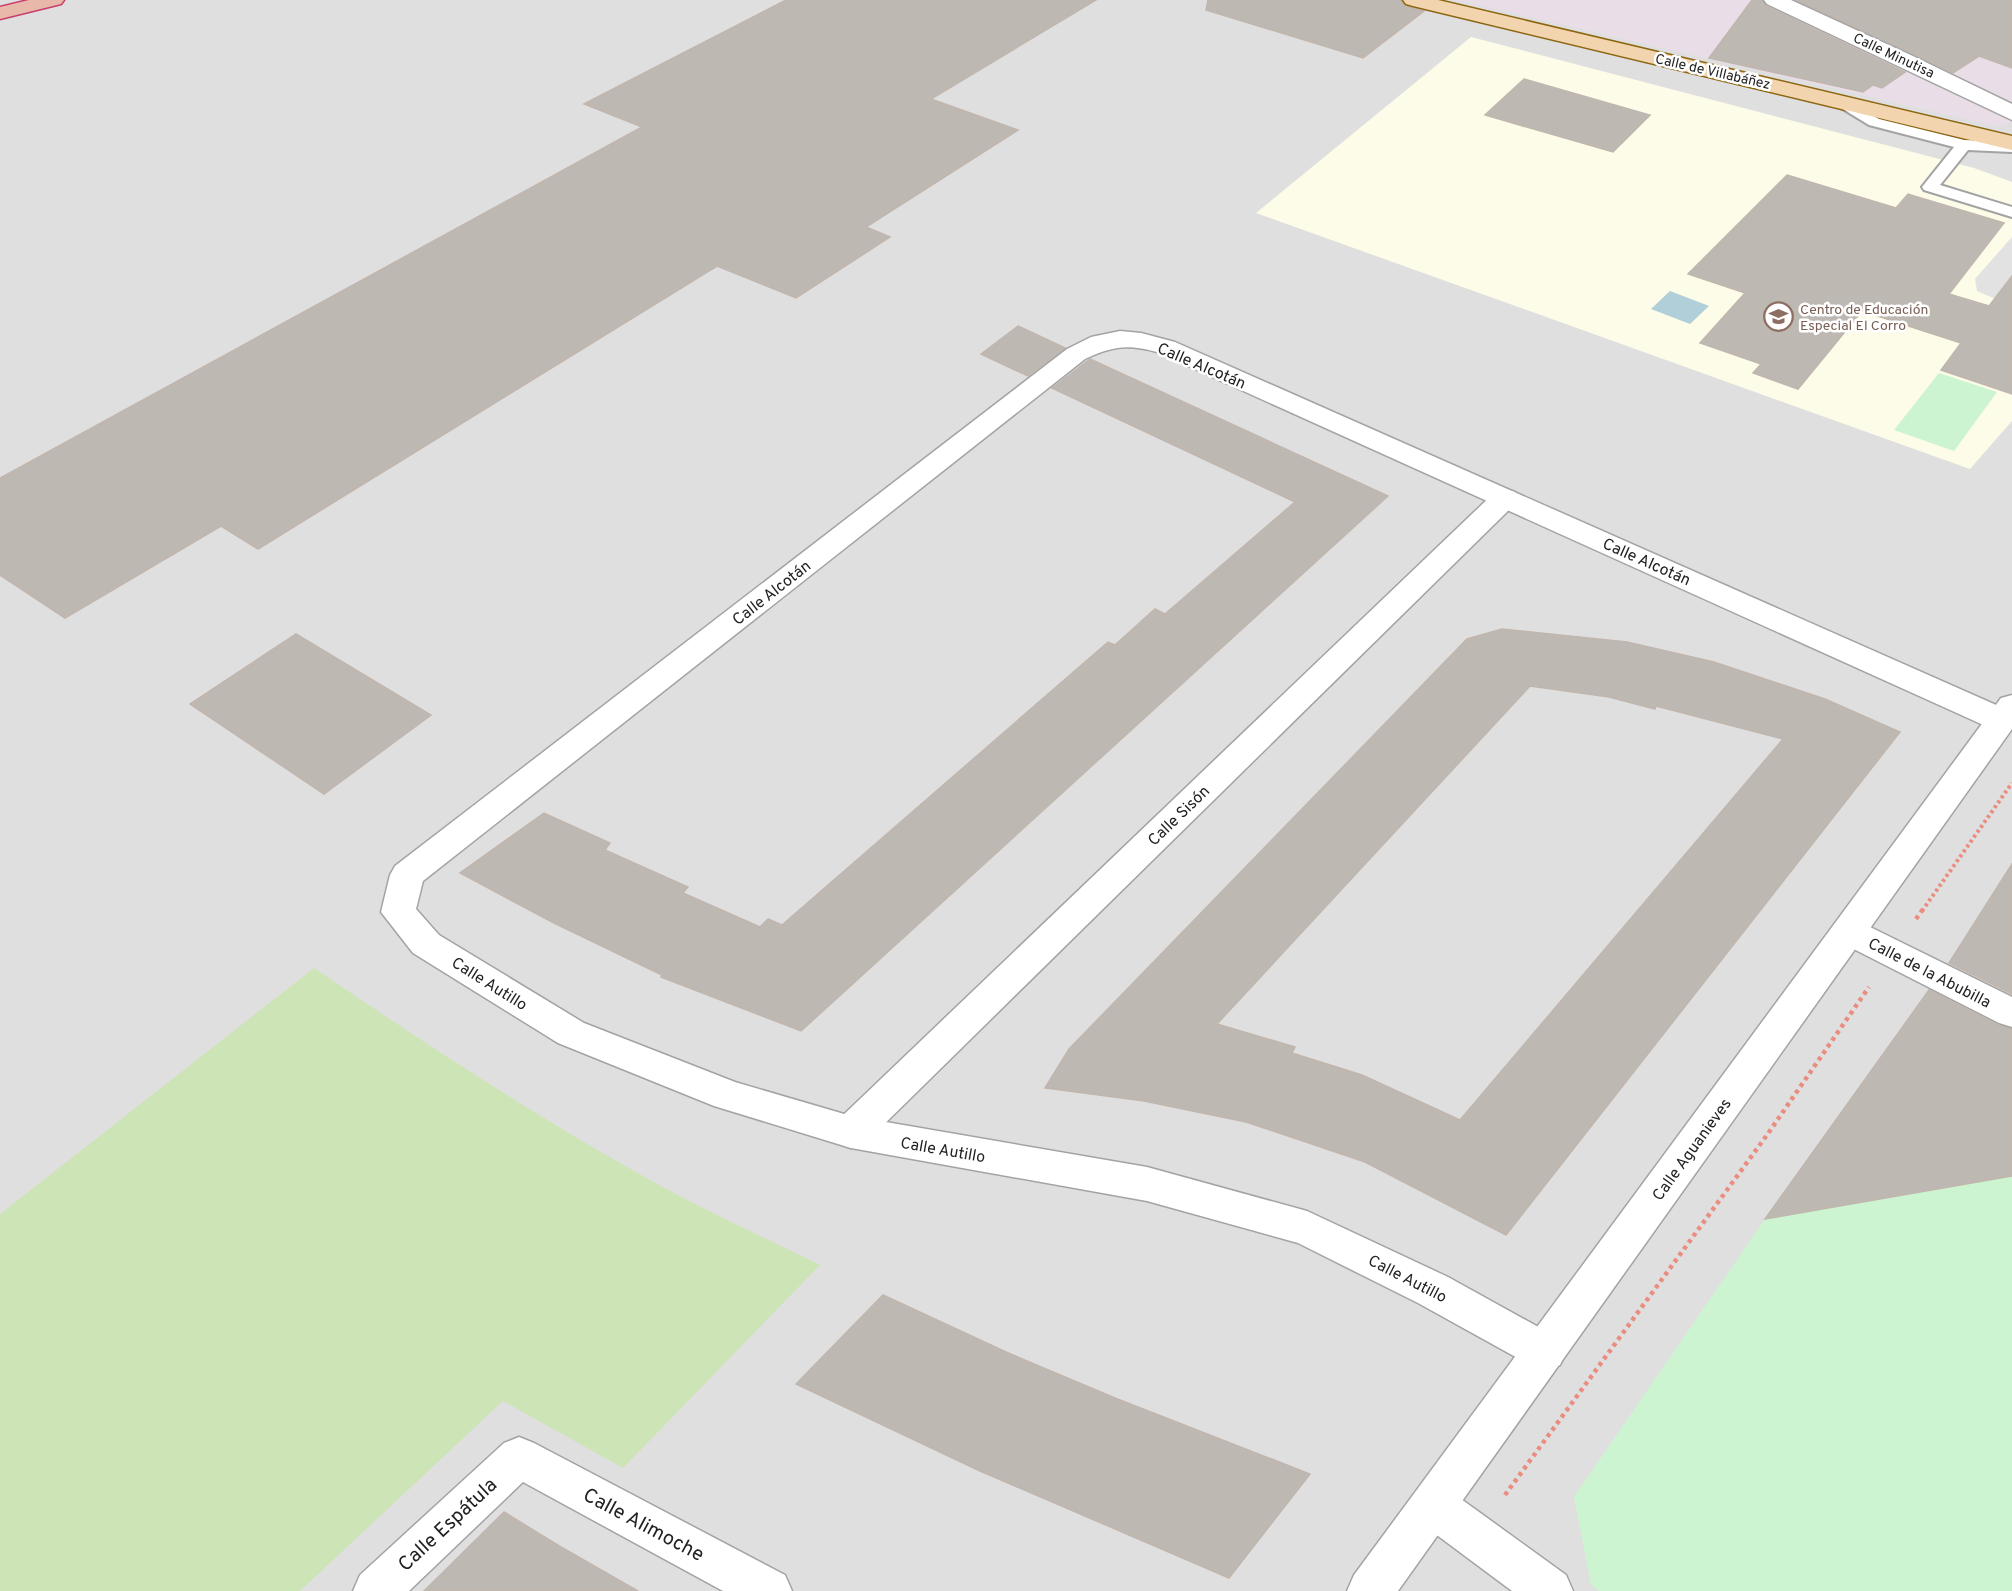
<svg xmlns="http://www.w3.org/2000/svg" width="2012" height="1591" font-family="Overpass,sans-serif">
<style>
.residential{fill:#e0dfdf}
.industrial{fill:#e9dde7}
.education{fill:#fcfce8}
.grass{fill:#cce4b6}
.park{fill:#cdf4d1}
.parking{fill:#e2e2e2}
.water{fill:#b0cfd9}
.building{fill:#beb8b3;stroke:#c1b6ae;stroke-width:1.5;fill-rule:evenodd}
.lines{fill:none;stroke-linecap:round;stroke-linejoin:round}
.service-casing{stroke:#a3a3a3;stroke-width:4}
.pedestrian-casing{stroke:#a3a3a3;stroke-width:3}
.minor-casing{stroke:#a3a3a3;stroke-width:3}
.tertiary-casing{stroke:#a3a3a3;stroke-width:3}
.primary-casing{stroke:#8d6612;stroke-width:3}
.trunk-casing{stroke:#c73e6c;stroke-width:3}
.path-far1{stroke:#ea8d81;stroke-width:4;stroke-dasharray:3 3;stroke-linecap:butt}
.path{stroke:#ea8d81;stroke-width:4.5;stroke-dasharray:4 4;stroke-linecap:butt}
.service{fill:#fff;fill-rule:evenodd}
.pedestrian{fill:#fff;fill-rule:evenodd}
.minor{fill:#fff;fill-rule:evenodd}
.tertiary{fill:#fff;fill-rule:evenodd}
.primary{fill:#f2d5ae;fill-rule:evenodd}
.trunk{fill:#e8b8aa;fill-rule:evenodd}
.labels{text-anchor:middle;stroke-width:5;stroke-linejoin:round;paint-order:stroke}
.far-street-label{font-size:14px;fill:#222;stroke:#fff}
.far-education-label{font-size:14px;fill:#785e54;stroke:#fff;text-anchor:start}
.street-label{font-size:16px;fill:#222;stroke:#fff}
.near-street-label{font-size:20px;fill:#222;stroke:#fff}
</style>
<rect width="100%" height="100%" fill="#f1efea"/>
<!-- residential -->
<rect class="residential" x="0" y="0" width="2012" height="1591"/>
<!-- industrial -->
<path class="industrial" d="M 1456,0 L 2012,0 L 2012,122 L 1996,126 Z"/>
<!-- education -->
<path class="education" d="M 1471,37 L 1974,168 L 2012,182 L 2012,421 L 1970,469 L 1256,213 Z"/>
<!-- grass -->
<path class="grass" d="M 314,968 C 427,1045 541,1120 661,1186 C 713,1214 767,1239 820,1265 L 623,1468 L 503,1401 L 300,1591 L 0,1591 L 0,1214 Z"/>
<!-- park -->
<g class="park">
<path d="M 1939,373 L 1997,392 L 1954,451 L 1894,430 Z"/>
<path d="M 2012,1176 L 2012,1591 L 1599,1591 L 1591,1585 L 1574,1497 L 1765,1219 Z"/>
</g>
<!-- parking -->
<path class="parking" d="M 2012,237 L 2012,306 L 1977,291 L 1975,279 Z"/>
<!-- water -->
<path class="water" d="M 1670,291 L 1709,306 L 1690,324 L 1651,309 Z"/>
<!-- building -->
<g class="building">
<path d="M 786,0 L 1096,0 L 931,99 L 1018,130 L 866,227 L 890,237 L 796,298 L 717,266 L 258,549 L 221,526 L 65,618 L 0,575 L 0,478 L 642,127 L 584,104 Z"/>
<path d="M 1208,0 L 1401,0 L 1405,6 L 1424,11 L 1363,58 L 1206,10 Z"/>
<path d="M 1752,0 L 1762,0 L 1766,6 L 1905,72 L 1882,88 L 1873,85 L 1863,92 L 1709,58 Z"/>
<path d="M 1796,0 L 2012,0 L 2012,68 L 1979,56 L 1953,73 Z"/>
<path d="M 1524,79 L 1650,115 L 1613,152 L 1485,115 Z"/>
<path d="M 1787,175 L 1896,208 L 1908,194 L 2004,223 L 1949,294 L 1989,306 L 2012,276 L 2012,394 L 1941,370 L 1961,343 L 1862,311 L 1798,389 L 1753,373 L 1761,364 L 1700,343 L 1745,293 L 1688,274 Z"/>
<path d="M 1018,326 L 1065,348 L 1028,376 L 981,354 Z"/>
<path d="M 1090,359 L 1388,496 L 801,1031 L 661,977 L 662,975 L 554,923 L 460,873 L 544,813 L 610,843 L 605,850 L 688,887 L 683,893 L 760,927 L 768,919 L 782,925 L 1108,642 L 1115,645 L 1155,609 L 1165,614 L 1295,502 L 1052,388 Z"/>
<path d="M 1502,629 L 1627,642 L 1714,662 L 1825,699 L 1900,732 L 1506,1235 L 1365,1162 L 1246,1122 L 1144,1101 L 1045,1088 L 1069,1049 L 1467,639 ZM 1530,686 L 1609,697 L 1655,709 L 1656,706 L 1783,739 L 1460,1120 L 1362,1075 L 1292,1053 L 1295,1047 L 1217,1024 Z"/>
<path d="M 296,634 L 431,715 L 324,794 L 190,704 Z"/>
<path d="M 2012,864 L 2012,994 L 1949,963 Z"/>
<path d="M 1929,990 L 1998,1025 L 2012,1029 L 2012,1176 L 1765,1219 Z"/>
<path d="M 883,1295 L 1006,1352 L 1115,1398 L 1310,1474 L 1229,1578 L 980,1471 L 796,1384 Z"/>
<path d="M 504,1512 L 561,1547 L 638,1591 L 424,1591 Z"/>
</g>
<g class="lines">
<defs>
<path id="service" d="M 1838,96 L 1879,119 L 1964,140 L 2012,142 L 2012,152 L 1968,150 L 1940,185 L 2012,207 L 2012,217 L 1924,190 L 1922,187 L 1954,147 L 1869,125 L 1833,103 L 1831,100 L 1833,97 Z"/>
<path id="pedestrian" d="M 1505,489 L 1515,492 L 1519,498 L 1515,504 L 865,1143 L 851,1148 L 837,1143 L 832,1132 L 837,1121 L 1495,492 Z"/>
<g id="minor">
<path d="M 1764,0 L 1791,0 L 1915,57 L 2012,104 L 2012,120 L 1767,4 Z"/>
<path d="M 1120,331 L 1141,333 L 1175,342 L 2012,712 L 2012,728 L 2001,731 L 1990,728 L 1157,352 C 1127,344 1113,346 1085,359 L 423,881 L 416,909 L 439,935 L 584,1023 L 735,1082 L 851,1116 L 1147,1167 L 1307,1211 L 1448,1277 L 1560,1339 L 1566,1352 L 1560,1365 L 1545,1371 L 1530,1365 L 1418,1303 L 1298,1243 L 1147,1201 L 851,1148 L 714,1106 L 558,1043 L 413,953 L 381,912 L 390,875 L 395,866 L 1067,349 L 1091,337 Z"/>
<path d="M 1848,918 L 1860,922 L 2012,997 L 2012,1027 L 1999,1023 L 1836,940 L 1830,931 L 1836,922 Z"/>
<path d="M 519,1437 L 534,1443 L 785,1575 L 792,1591 L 723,1591 L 523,1482 L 409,1591 L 353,1591 L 360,1575 L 504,1443 Z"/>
<path d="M 1434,1485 L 1450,1491 L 1566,1575 L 1573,1591 L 1512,1591 L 1418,1521 L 1412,1506 L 1418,1491 Z"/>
</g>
<path id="tertiary" d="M 2012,695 L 2012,729 L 1398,1591 L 1347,1591 L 1354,1575 L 2001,698 Z"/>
<path id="primary" d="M 1403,0 L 1438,0 L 2012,136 L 2012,150 L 1413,6 L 1406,4 Z"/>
<path id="trunk" d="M 29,0 L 64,0 L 61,4 L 0,19 L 0,7 Z"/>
</defs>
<!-- service casing -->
<use href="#service" class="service-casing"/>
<!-- pedestrian casing -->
<use href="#pedestrian" class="pedestrian-casing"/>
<!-- minor casing -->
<use href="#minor" class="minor-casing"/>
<!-- tertiary casing -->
<use href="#tertiary" class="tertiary-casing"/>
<!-- primary casing -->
<use href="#primary" class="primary-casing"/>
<!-- trunk casing -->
<use href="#trunk" class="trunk-casing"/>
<!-- path-far1 -->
<path class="path-far1" d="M 1922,911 L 2012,783"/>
<!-- path -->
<g class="path">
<path d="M 1916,919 L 1923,909"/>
<path d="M 1505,1495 L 1767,1135 L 1869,987"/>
</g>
<!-- service -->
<use href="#service" class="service"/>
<!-- pedestrian -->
<use href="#pedestrian" class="pedestrian"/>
<!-- minor -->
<use href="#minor" class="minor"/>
<!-- tertiary -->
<use href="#tertiary" class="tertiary"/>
<!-- primary -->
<use href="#primary" class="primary"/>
<!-- trunk -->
<use href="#trunk" class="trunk"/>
</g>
<!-- icons -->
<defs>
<symbol id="school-ring" viewBox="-11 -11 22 22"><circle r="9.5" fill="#fff" stroke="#8d6e63" stroke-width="1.5"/><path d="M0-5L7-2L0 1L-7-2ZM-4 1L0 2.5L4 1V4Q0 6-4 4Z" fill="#8d6e63"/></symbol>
</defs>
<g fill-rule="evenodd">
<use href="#school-ring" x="1762" y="300" width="33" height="33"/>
</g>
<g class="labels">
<!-- far-street labels -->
<g class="far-street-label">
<text transform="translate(1894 55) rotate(25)" y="5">Calle Minutisa</text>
<text transform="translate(1713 71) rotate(13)" y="5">Calle de Villabáñez</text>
</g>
<!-- far-education labels -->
<g class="far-education-label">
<text x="1800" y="314">Centro de Educación<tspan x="1800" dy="16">Especial El Corro</tspan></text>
</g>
<!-- street labels -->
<g class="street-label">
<text transform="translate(1202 365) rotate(23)" y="6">Calle Alcotán</text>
<text transform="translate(1647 561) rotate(24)" y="6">Calle Alcotán</text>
<text transform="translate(771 592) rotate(-38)" y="6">Calle Alcotán</text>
<text transform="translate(1178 815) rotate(-44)" y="6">Calle Sisón</text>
<text transform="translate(1930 972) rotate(27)" y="6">Calle de la Abubilla</text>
<text transform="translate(490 983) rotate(32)" y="6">Calle Autillo</text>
<text transform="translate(943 1149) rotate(10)" y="6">Calle Autillo</text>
<text transform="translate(1691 1149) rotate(-54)" y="6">Calle Aguanieves</text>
<text transform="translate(1408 1278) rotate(27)" y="6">Calle Autillo</text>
</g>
<!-- near-street labels -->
<g class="near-street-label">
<text transform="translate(447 1524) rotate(-43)" y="7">Calle Espátula</text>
<text transform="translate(644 1524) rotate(28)" y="7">Calle Alimoche</text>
</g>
</g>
</svg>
